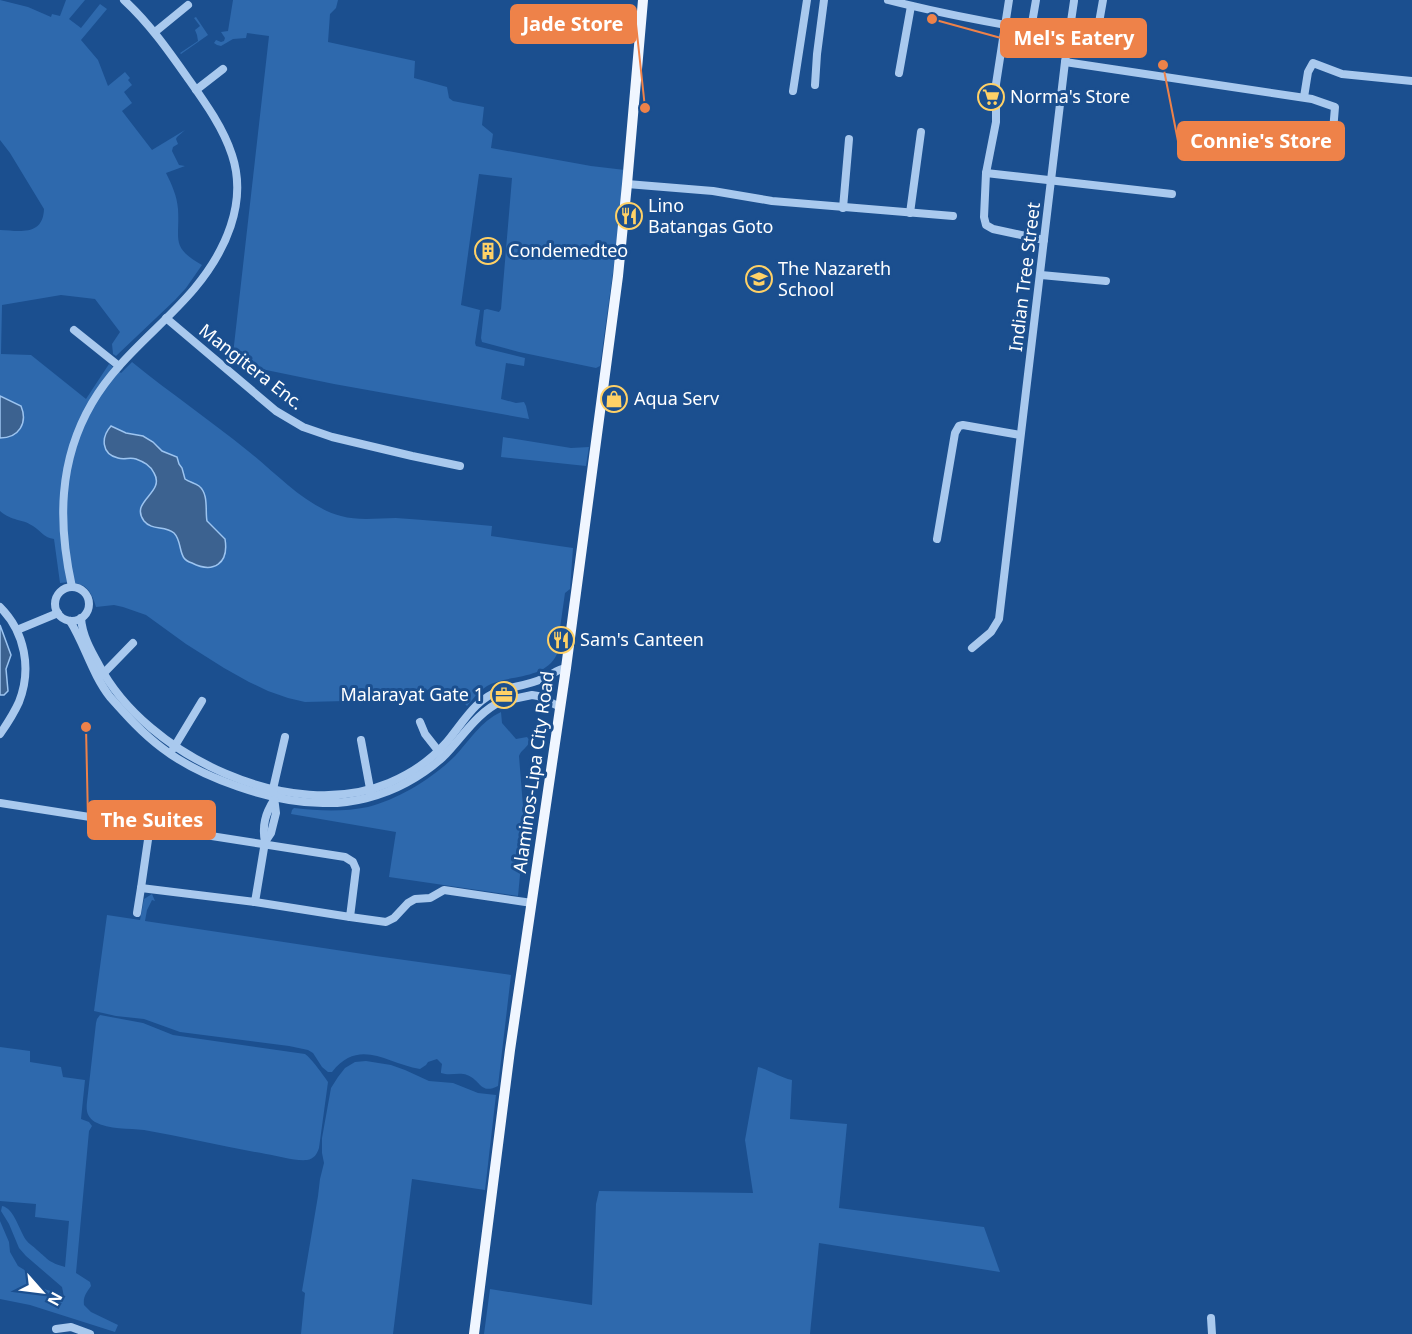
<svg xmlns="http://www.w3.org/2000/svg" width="1412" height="1334" font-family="'Noto Sans',sans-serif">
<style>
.green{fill:#2e69ad}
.water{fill:#3c6290;stroke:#9cc4f0;stroke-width:1.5}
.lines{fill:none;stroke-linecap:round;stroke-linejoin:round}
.minor{stroke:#a9c9ee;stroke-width:8}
.major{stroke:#f0f6ff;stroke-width:10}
.labels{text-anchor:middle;stroke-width:6;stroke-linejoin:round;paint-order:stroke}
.poi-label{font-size:18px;fill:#fff;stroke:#1b4f8f;text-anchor:start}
.street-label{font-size:18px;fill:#fff;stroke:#1b4f8f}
.leader{fill:none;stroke:#ee8249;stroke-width:2}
.callout-dot{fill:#ee8249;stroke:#1b4f8f;stroke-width:2}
.callout{fill:#ee8249;stroke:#ee8249;stroke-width:2}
.callout-label{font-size:20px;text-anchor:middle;font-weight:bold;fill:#fff}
</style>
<rect width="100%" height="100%" fill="#1b4f8f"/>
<!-- green -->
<g class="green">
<path d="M 0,0 L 28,7 L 51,17 L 52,14 L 60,16 L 66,0 L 85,0 L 69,19 L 81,28 L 100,4 L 107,9 L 81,40 L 98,60 L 108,86 L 125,72 L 130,78 L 128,80 L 132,85 L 124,92 L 132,103 L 122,111 L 152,150 L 185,130 L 177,137 L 176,139 L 178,144 L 173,147 L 172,151 L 179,165 L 185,166 L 166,173 C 172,185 177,196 178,209 C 180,240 170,247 202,265 L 186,288 L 175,300 L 116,356 L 113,354 L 112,344 L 120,332 L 95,299 L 61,295 L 2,305 L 1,354 L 31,355 L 86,399 L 109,364 L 121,373 L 132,362 C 170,393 210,420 248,451 C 276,473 306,507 341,516 C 359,521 378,518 396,518 C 428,520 460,523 492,526 L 491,536 L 573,548 L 570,589 L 565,593 C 563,607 561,621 559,635 C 559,641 559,648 557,654 C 546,679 511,675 491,684 C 480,689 474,698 467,706 L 458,696 L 445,689 L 436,688 L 407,694 L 387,700 L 305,702 L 288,698 L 268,691 L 249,682 L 224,668 L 186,644 L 146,615 L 123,607 L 114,605 L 96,607 C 90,585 81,581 60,583 L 54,539 C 44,538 41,531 33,526 C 21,518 13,522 0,511 L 0,230 C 20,231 43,236 44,209 L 10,153 L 0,140 Z"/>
<path d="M 233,0 L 338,0 L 336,8 L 330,14 L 328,42 L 415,61 L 414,78 L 447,87 L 449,98 L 453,101 L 484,107 L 482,125 L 493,134 L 491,148 L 591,166 L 625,170 L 622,207 L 600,366 L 596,368 L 519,352 L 482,342 L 481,338 L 484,310 L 487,309 L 499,312 L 501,309 L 512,178 L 479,174 L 461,305 L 480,310 L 475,343 L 476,346 L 525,358 L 524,366 L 506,363 L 501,399 L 516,403 L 524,402 L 526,406 L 529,419 L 334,384 L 232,363 L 269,36 L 247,33 L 246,38 L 233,39 L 221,46 L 217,45 L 214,43 L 216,40 L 221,42 L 224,41 L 225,38 L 221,32 L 228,31 Z"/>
<path d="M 196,17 L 208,35 L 181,54 L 180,53 L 198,41 L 197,35 L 195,30 L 200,26 L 194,18 Z"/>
<path d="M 503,437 L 571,448 L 589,447 L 586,466 L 501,457 Z"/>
<path d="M 501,712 L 502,723 L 516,739 L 527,737 L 530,741 C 527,748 521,750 519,756 L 524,819 L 522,854 L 518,896 L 389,877 L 396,832 L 291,814 L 292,810 L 294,808 C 319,811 344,812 368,807 C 399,799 433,778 455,756 C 470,740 480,722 501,712 Z"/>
<path d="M 152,894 L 155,901 L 152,900 L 147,910 L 145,921 L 376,956 L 511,975 L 498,1086 C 480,1095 481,1080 467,1075 C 459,1072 450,1076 441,1073 L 441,1071 L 442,1064 L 437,1059 L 428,1062 L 426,1065 L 420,1069 C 387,1064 360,1037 332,1072 L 328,1072 L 322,1067 L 313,1053 L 308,1050 L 289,1046 L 180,1032 L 144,1019 L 116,1016 L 94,1011 L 107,915 L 140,920 L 144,899 Z"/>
<path d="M 100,1015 L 143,1023 L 173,1035 L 305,1054 C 311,1058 324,1076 328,1082 L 319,1148 C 317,1154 314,1159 307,1160 C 294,1161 279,1156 266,1154 C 225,1147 185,1137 144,1130 C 129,1128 109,1130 95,1122 C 87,1117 86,1111 87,1102 L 96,1023 L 97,1019 Z"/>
<path d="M 0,1047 L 30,1051 L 30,1062 L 61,1067 L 63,1077 L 85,1080 L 81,1119 L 89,1122 L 92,1126 L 89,1131 L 76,1273 L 90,1282 L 91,1286 C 86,1293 83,1297 84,1305 L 91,1312 L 118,1325 L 115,1332 L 30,1305 L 0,1299 L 0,1221 L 9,1242 L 10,1252 L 18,1266 L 31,1274 L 34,1284 L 47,1290 L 60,1293 L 64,1297 L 62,1287 L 26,1256 L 19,1248 L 9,1224 L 1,1211 L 2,1206 C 14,1208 19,1230 26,1240 C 29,1244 33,1246 37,1250 C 49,1260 48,1262 65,1267 L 69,1221 L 35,1217 L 36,1204 L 0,1201 Z"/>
<path d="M 366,1061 L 391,1065 L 405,1070 L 429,1081 L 453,1083 L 478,1093 L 496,1095 L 485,1190 L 412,1179 L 393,1334 L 301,1334 L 305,1293 L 302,1291 L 318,1196 L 320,1179 L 324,1163 L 322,1153 L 322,1138 L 331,1088 L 338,1077 L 345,1068 L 355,1062 Z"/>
<path d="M 758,1067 C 770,1070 779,1077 792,1080 L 790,1119 L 847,1124 L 839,1208 L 984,1227 L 1000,1272 L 819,1243 L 810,1334 L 484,1334 L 490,1289 L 592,1305 L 596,1204 L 599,1191 L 753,1193 L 745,1140 Z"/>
</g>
<!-- water -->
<g class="water">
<path d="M 0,396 L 21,406 C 28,423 19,438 0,438 Z"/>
<path d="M 111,426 L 126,433 L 143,436 L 153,442 L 162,451 L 177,457 L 179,464 L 182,468 L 185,479 C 189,482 195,483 199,486 C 209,494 205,511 207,521 L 225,539 C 229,563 214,574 192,563 C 189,562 186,561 184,558 C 179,551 181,540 174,533 C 165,525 152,531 144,521 C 129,501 166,493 154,473 C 150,465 144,462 136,459 C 130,457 124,460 118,458 C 101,454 101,437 111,426 Z"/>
<path d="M 0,625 L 11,655 L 6,669 L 8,691 L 4,695 L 0,695 Z"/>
</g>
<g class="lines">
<!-- minor -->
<g class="minor">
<path d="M 888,0 C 954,17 1024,29 1091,39 L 1096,38 L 1097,34 L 1103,0"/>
<path d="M 1009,0 L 996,84 L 996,122 L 986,173 L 984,217 L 986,225 L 993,229 L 1044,240"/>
<path d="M 1031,29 L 1036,0"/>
<path d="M 155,32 L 188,5"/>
<path d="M 1065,62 L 1312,99 L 1335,107 L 1331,155"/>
<path d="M 899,73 L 911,6"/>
<path d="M 815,85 L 817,54 L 824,0"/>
<path d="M 196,90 L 223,69"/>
<path d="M 793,91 L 807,0"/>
<path d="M 1304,97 L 1308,72 L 1313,63 L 1342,74 L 1412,81"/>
<path d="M 986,173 L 1172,194"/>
<path d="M 627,184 L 713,191 L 772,201 L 953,216"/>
<path d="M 843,208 L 849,139"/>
<path d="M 910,213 L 921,132"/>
<path d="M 1041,275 L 1106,281"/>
<path d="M 166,318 L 276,411 L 303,427 L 332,437 L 412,456 L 460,466"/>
<path d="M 74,330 L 119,366"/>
<path d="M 937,539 L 955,433 L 959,426 L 963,425 L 1020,435"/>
<path d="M 72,587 C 58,524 58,461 92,403 C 118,358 161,328 194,289 C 225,252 248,203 232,155 C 223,127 204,101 187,77 C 168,50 149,23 124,0"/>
<circle cx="72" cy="604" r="17"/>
<path d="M 0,607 C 25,632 32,669 19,702 C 14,713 7,724 0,734"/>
<path d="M 81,618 C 82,635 91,651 99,665 C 147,756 291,824 389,783 C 410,774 430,761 445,744 C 461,726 475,698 500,691"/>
<path d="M 70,621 C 85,645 92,674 110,697 C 126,715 142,733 162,748 C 201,778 273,803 323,803 C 351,804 382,796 406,783 C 419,776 432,767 443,757 C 462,738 477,712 502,701"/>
<path d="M 17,630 L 58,613"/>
<path d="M 972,648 L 991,632 L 999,619 L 1065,62 L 1074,1"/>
<path d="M 101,676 L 133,643"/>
<path d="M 505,689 C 518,686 532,684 544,678 C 552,675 557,669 566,668"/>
<path d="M 508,700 L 532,695 L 538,696 L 560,707"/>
<path d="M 420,722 L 425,734 L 440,753"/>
<path d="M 361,740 L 371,794"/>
<path d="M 173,749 L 202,701"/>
<path d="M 0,803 L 345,857 L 353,862 L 356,869 L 350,917 L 255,902"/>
<path d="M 150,826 L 141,888 L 255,902 L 265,842 L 271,833 L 276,813 L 273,789 L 285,737"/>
<path d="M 265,842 C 262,826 265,814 274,800"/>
<path d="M 137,913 L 141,888"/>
<path d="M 350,917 L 386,922 L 394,918 L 408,903 L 415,899 L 430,898 L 444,890 L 532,903"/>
<path d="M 1211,1318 L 1212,1334"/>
<path d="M 56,1329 L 71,1327 L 90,1334"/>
</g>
<!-- major -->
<path class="major" d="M 474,1334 L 510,1050 L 566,668 L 618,276 L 627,184 L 643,0"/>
</g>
<!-- icons -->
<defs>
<symbol id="supermarket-ring" viewBox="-11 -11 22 22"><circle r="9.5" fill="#1b4f8f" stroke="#ffd166" stroke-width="1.5"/><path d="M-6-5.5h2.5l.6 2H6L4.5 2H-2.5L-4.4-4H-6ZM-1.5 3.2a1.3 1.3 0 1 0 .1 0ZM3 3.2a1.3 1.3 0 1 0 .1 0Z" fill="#ffd166"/></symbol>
<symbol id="restaurant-ring" viewBox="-11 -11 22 22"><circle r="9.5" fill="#1b4f8f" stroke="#ffd166" stroke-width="1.5"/><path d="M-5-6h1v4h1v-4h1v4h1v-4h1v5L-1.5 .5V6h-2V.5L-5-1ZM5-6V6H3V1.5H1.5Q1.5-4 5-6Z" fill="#ffd166"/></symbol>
<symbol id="building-ring" viewBox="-11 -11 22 22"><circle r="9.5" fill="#1b4f8f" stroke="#ffd166" stroke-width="1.5"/><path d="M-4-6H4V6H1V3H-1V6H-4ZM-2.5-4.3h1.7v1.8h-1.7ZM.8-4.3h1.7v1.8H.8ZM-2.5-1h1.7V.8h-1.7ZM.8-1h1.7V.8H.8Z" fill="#ffd166"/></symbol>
<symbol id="school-ring" viewBox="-11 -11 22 22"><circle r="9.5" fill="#1b4f8f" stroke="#ffd166" stroke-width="1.5"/><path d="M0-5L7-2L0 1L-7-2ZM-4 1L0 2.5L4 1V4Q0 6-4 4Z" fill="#ffd166"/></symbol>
<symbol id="shop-ring" viewBox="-11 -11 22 22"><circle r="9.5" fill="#1b4f8f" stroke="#ffd166" stroke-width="1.5"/><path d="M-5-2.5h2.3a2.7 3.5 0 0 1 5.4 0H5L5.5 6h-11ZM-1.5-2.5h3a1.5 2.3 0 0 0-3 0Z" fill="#ffd166"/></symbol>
<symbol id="office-ring" viewBox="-11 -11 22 22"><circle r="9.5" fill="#1b4f8f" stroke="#ffd166" stroke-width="1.5"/><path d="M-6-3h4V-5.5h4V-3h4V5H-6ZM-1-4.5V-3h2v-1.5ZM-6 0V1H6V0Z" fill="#ffd166"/></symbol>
</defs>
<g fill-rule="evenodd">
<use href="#supermarket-ring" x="976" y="82" width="30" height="30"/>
<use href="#restaurant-ring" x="614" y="201" width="30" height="30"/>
<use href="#building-ring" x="473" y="236" width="30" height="30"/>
<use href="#school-ring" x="744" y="264" width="30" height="30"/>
<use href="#shop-ring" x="599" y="384" width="30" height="30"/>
<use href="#restaurant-ring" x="546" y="625" width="30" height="30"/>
<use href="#office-ring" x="489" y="680" width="30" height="30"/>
</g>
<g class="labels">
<!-- poi labels -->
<g class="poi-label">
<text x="1010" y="103">Norma's Store</text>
<text x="648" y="212">Lino<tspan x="648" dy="21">Batangas Goto</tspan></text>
<text x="508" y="257">Condemedteo</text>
<text x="778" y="275">The Nazareth<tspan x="778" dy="21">School</tspan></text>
<text x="634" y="405">Aqua Serv</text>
<text x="580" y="646">Sam's Canteen</text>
<text x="484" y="701" text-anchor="end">Malarayat Gate 1</text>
</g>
<!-- street labels -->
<g class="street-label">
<text transform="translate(1025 277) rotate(-83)" y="6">Indian Tree Street</text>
<text transform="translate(251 367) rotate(38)" y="6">Mangitera Enc.</text>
<text transform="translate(534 772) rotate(-82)" y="6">Alaminos-Lipa City Road</text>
</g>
</g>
<!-- callouts -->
<path class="leader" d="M645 108L636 24M932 19L1001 38M1163 65L1178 141M86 727L88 820"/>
<g class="callout-dot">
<circle cx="645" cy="108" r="6"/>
<circle cx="932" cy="19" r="6"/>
<circle cx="1163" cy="65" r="6"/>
<circle cx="86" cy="727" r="6"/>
</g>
<g class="callout">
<rect x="511" y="5" width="125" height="38" rx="6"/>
<rect x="1001" y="19" width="145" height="38" rx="6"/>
<rect x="1178" y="122" width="166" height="38" rx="6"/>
<rect x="88" y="801" width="127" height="38" rx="6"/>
</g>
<g class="callout-label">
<text x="573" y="31">Jade Store</text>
<text x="1074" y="45">Mel's Eatery</text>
<text x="1261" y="148">Connie's Store</text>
<text x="152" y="827">The Suites</text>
</g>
<!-- north arrow -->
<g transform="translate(42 1292) rotate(118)" stroke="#1b4f8f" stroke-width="4.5" paint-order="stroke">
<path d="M0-4.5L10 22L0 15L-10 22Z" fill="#ffffff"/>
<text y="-9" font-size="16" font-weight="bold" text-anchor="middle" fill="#ffffff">N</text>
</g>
</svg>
